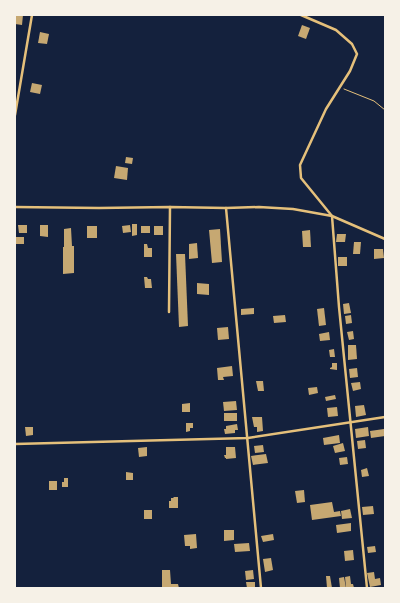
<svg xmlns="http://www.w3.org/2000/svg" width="400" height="603" font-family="Merriweather,serif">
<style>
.building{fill:#c6a872}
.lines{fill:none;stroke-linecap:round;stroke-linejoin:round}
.path{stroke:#e5c07b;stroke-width:1}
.minor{stroke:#e5c07b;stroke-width:2.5}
</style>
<rect width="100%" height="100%" fill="#14213d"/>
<!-- building -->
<g class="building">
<path d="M 16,15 L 23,15 L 22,25 L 15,24 Z"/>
<path d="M 302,25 L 310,28 L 306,39 L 298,36 Z"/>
<path d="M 40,32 L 49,34 L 47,44 L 38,43 Z"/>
<path d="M 32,83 L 42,85 L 40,94 L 30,92 Z"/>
<path d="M 126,157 L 133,158 L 132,164 L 125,163 Z"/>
<path d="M 116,166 L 128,168 L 127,180 L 114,178 Z"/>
<path d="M 132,224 L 137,224 L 137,235 L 132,236 Z"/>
<path d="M 18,225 L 27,225 L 27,233 L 19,233 Z"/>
<path d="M 40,225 L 48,225 L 48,237 L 40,236 Z"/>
<path d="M 130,225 L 131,232 L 123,233 L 122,226 Z"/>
<rect x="87" y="226" width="10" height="12"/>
<rect x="141" y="226" width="9" height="7"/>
<rect x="154" y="226" width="9" height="9"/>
<path d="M 71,228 L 72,246 L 74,246 L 74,273 L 63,274 L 63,247 L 64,247 L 64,229 Z"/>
<path d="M 220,229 L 222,262 L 212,263 L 209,230 Z"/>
<path d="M 310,230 L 311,247 L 303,247 L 302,231 Z"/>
<path d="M 337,234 L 346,234 L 345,242 L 336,242 Z"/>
<rect x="15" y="237" width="9" height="7"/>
<path d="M 354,242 L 361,242 L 360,254 L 353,254 Z"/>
<path d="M 197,243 L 198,258 L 189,259 L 189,244 Z"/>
<path d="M 144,244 L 147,244 L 148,248 L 152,248 L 152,257 L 144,257 Z"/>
<path d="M 374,249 L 383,249 L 384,258 L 374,259 Z"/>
<path d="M 176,254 L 185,254 L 188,326 L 179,327 Z"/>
<rect x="338" y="257" width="9" height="9"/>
<path d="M 144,277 L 147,277 L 148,279 L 151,279 L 152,288 L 145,288 Z"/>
<path d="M 197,283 L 209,284 L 209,295 L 197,294 Z"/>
<path d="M 349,303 L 351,313 L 344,314 L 343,304 Z"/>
<path d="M 254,308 L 254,314 L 241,315 L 241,309 Z"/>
<path d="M 324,308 L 326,325 L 319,326 L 317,309 Z"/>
<path d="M 285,315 L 286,322 L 274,323 L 273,316 Z"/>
<path d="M 351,315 L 352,323 L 346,324 L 345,316 Z"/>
<path d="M 228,327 L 229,339 L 218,340 L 217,328 Z"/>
<path d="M 353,331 L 354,339 L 349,340 L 347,332 Z"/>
<path d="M 329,332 L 330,340 L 320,341 L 319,334 Z"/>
<path d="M 348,345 L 356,345 L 357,359 L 348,360 Z"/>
<path d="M 334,349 L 335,357 L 330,357 L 329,350 Z"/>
<path d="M 332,363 L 337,363 L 337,370 L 330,369 L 330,368 L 332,367 Z"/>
<path d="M 232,366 L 233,376 L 223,377 L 224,380 L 218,380 L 217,368 Z"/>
<path d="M 357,368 L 358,377 L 350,378 L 349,369 Z"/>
<path d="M 256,381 L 263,381 L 264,391 L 258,391 Z"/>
<path d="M 360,382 L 361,389 L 353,391 L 351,383 Z"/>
<path d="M 317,387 L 318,393 L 309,395 L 308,388 Z"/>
<path d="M 335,395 L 336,399 L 326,401 L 325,397 Z"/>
<path d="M 236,401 L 237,410 L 224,411 L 223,402 Z"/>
<path d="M 190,403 L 190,412 L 182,412 L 182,404 Z"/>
<path d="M 364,405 L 366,415 L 356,417 L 355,406 Z"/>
<path d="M 337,407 L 338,416 L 328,417 L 327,408 Z"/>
<rect x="224" y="413" width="13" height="8"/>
<path d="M 252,417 L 262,417 L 263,431 L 257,432 L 257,427 L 254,427 Z"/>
<path d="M 186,423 L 193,423 L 193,428 L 190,428 L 190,431 L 186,432 Z"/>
<path d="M 237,424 L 238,430 L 235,430 L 235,433 L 225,434 L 224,429 L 226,429 L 226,426 Z"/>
<path d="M 25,427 L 33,427 L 33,435 L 26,436 Z"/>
<path d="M 368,427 L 369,436 L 356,438 L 355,429 Z"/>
<path d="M 384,429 L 385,436 L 371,438 L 370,431 Z"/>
<path d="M 339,435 L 340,443 L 324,445 L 323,438 Z"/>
<path d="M 365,440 L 366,448 L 358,449 L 357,441 Z"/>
<path d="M 343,443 L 345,451 L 335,453 L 333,446 Z"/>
<path d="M 263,445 L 264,452 L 255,453 L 254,446 Z"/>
<path d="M 147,447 L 147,456 L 139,457 L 138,448 Z"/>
<path d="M 226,447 L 235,447 L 236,458 L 226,459 L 226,458 L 225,458 L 224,455 L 226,455 Z"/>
<path d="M 266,454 L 268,463 L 253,465 L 251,456 Z"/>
<path d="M 347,457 L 348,464 L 340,465 L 339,458 Z"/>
<path d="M 367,468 L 369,476 L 362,477 L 361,470 Z"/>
<path d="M 126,472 L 133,473 L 133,480 L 126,480 Z"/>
<path d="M 64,478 L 68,478 L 68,487 L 62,487 L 62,482 L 64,482 Z"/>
<rect x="49" y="481" width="8" height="9"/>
<path d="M 304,490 L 305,502 L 297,503 L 295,491 Z"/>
<path d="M 173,497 L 178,497 L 178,508 L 169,508 L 169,501 L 171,501 L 171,498 L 174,498 Z"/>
<path d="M 332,502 L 334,512 L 340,511 L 341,516 L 312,520 L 310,505 Z"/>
<path d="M 373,506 L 374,514 L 363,515 L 362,507 Z"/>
<path d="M 350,509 L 352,518 L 342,519 L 341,511 Z"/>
<rect x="144" y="510" width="8" height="9"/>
<path d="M 351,523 L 351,531 L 337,533 L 336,525 Z"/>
<path d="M 224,530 L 234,530 L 234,540 L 224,541 Z"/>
<path d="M 196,534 L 197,548 L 190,549 L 190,546 L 185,546 L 184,535 Z"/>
<path d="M 273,534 L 274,540 L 263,542 L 261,536 Z"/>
<path d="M 249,543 L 250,551 L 235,552 L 234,544 Z"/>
<path d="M 375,546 L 376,552 L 368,553 L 367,547 Z"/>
<path d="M 353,550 L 354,560 L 345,561 L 344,551 Z"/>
<path d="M 271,558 L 273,570 L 265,572 L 263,559 Z"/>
<path d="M 162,570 L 170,570 L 171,584 L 178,584 L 179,588 L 162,588 Z"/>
<path d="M 253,570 L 254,579 L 246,580 L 245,571 Z"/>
<path d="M 374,572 L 375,579 L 380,578 L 381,585 L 370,587 L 367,573 Z"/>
<path d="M 326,576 L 330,576 L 332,588 L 327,588 Z"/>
<path d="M 350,576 L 351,584 L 353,584 L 354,588 L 346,588 L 345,577 Z"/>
<path d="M 344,577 L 346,588 L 340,588 L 339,578 Z"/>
<path d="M 246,582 L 255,582 L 255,588 L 247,588 Z"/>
</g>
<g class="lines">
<!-- path -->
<path class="path" d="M 344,89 L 374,101 L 385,110"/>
<!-- minor -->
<g class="minor">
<path d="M 301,15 L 336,30 L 352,44 L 357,54 L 350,71 L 326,109 L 300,165 L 301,178 L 332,216 L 339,307 L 367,588"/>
<path d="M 15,115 L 32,15"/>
<path d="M 15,207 L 99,208 L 170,207 L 226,208 L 259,207 L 293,209 L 332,216 L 385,239"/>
<path d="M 226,208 L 261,588"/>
<path d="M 169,312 L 170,207"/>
<path d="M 15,444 L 248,438 L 385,417"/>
</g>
</g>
<!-- border -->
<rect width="400" height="603" fill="none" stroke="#f6f1e7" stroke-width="32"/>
</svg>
